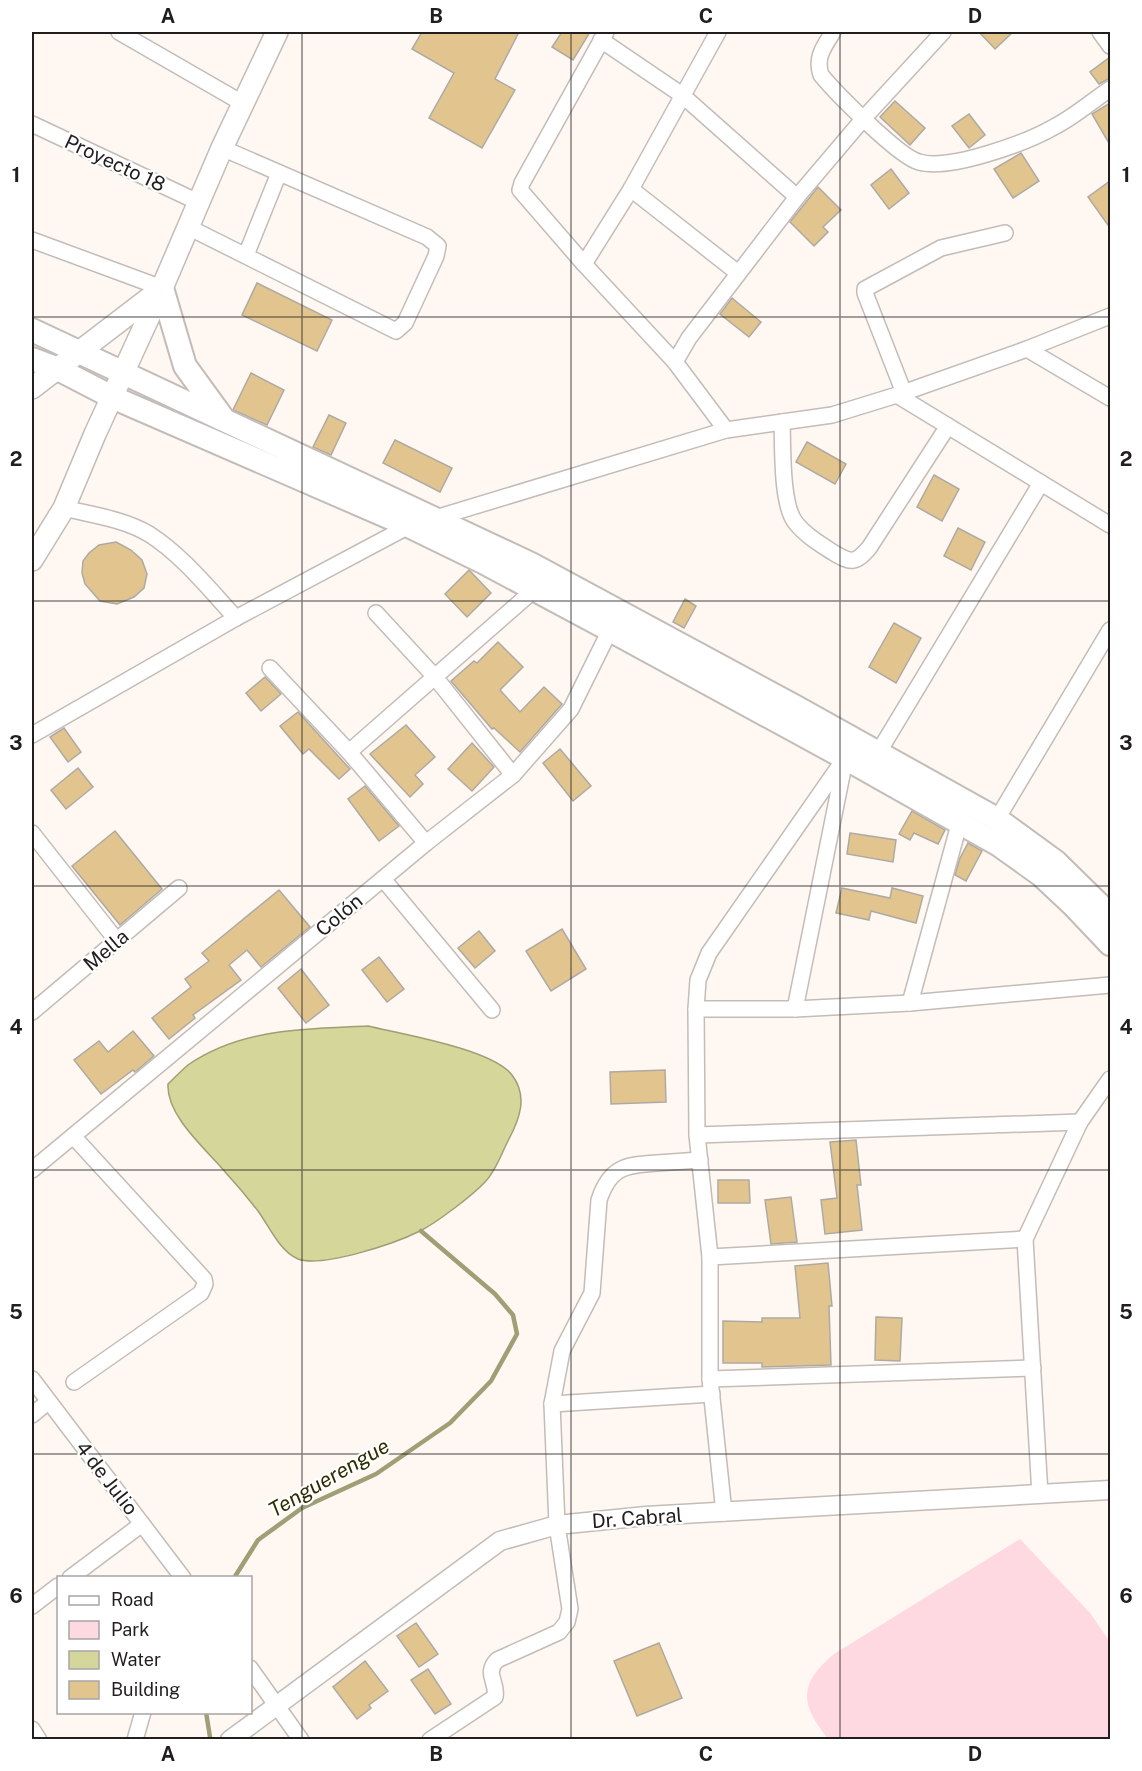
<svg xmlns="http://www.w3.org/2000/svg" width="1142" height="1771" font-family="'Public Sans',sans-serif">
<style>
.green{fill:#fed9e1}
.water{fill:#d4d69a;stroke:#9e9f74;stroke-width:1.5}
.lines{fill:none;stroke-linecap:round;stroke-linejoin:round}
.stream{stroke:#9e9f74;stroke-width:4.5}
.building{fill:#e2c58e;stroke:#aeaaa3;stroke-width:1.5}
.minor-casing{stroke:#c3bcb8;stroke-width:18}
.tertiary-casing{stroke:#c3bcb8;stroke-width:21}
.secondary-casing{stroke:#c3bcb8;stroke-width:24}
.primary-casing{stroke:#c3bcb8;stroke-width:26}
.minor{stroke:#fff;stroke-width:15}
.tertiary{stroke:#fff;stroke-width:18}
.secondary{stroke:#fff;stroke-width:21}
.primary{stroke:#fff;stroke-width:22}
.grid{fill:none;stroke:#211e1d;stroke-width:1.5;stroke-opacity:0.55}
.labels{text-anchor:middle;stroke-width:4.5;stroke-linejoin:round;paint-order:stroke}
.street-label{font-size:20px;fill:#211e1d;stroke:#fff}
.water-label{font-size:21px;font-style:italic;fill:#2e2d00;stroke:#fff}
.neatline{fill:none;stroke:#211e1d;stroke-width:2}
.grid-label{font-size:20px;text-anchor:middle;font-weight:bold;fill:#211e1d}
</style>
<rect width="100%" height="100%" fill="#fef7f2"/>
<!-- green -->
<path class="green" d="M 1020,1539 L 1090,1613 L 1110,1642 L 1110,1739 L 828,1739 C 800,1704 798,1684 834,1654 Z"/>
<!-- water -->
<path class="water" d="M 368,1026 C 401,1034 492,1049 512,1075 C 528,1096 520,1118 509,1139 C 502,1152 496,1171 485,1182 C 472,1196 436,1223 420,1231 C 396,1243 323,1268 298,1259 C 280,1252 269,1226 258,1211 C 248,1198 237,1185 226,1173 C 207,1150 166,1116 168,1084 C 174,1078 181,1071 188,1065 C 241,1028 306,1029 368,1026 Z"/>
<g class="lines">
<!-- stream -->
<g class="stream">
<path d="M 234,1578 L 258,1540 L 302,1508 L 376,1474 L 450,1423 L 491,1381 L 517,1334 L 513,1315 L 495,1294 L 421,1231"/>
<path d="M 206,1712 L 210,1737"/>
</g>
</g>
<!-- building -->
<g class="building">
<path d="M 422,32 L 519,32 L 495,79 L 515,90 L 482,148 L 429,118 L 454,73 L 412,49 Z"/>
<path d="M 562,32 L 590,32 L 573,60 L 552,47 Z"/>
<path d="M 979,32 L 1013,32 L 995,49 Z"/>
<path d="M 1110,57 L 1110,78 L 1099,84 L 1090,72 Z"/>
<path d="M 895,101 L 925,128 L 910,145 L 880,117 Z"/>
<path d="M 1110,103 L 1110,145 L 1092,114 Z"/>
<path d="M 969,114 L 985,135 L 969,148 L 952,126 Z"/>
<path d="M 1021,153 L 1039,181 L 1013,198 L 994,169 Z"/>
<path d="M 891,169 L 909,193 L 889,209 L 871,185 Z"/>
<path d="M 1110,181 L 1110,228 L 1088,197 Z"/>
<path d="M 818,187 L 841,210 L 823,227 L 828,232 L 814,246 L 790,222 Z"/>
<path d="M 257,283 L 332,320 L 317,351 L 242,315 Z"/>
<path d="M 732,298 L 761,322 L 749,337 L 720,314 Z"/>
<path d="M 251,373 L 284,390 L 267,425 L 233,410 Z"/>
<path d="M 329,415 L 346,423 L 331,455 L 313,447 Z"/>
<path d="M 395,440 L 452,468 L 440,492 L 383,463 Z"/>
<path d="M 807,442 L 846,464 L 835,484 L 796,462 Z"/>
<path d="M 934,475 L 959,489 L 942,521 L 917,507 Z"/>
<path d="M 958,528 L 985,542 L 971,570 L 944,556 Z"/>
<path d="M 116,542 L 131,550 L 142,560 L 147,574 L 144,588 L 134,597 L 117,604 L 100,601 L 85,584 L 82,573 L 83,561 L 89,553 L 99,545 Z"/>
<path d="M 469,570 L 491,593 L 467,617 L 445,594 Z"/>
<path d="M 685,599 L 696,606 L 684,628 L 673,622 Z"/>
<path d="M 894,623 L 921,638 L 896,683 L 869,667 Z"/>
<path d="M 498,642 L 523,667 L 500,690 L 520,712 L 544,687 L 562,704 L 520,752 L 494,728 L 492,729 L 451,681 L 474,661 L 477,663 Z"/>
<path d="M 265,677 L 281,694 L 261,711 L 246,693 Z"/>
<path d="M 298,712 L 350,769 L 339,779 L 309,749 L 303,754 L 280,726 Z"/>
<path d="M 406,725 L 435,757 L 415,775 L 423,784 L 410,797 L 370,754 Z"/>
<path d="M 64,728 L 81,752 L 68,762 L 50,737 Z"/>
<path d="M 472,743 L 494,767 L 472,791 L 448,769 Z"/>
<path d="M 560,749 L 591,786 L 573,801 L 543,763 Z"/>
<path d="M 78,768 L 93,787 L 66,809 L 51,790 Z"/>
<path d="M 365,786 L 399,826 L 379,841 L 348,799 Z"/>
<path d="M 912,811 L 945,830 L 938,844 L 914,833 L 910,840 L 899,834 Z"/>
<path d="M 115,831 L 162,889 L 120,925 L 72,866 Z"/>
<path d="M 850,833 L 896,840 L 893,862 L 847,854 Z"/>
<path d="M 968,843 L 982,851 L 966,881 L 955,875 L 960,858 Z"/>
<path d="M 842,888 L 890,898 L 892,888 L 923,896 L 916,923 L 871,911 L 869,920 L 836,913 Z"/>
<path d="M 279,890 L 310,927 L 261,967 L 247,950 L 229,965 L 241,980 L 193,1015 L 195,1018 L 169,1039 L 152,1018 L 191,987 L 185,979 L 209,961 L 202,953 Z"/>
<path d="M 562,929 L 586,969 L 551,991 L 526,951 Z"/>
<path d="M 479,931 L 495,951 L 475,968 L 458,948 Z"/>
<path d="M 379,957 L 404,989 L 387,1002 L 362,970 Z"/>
<path d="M 301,969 L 329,1005 L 306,1023 L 278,988 Z"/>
<path d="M 133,1031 L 154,1056 L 135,1072 L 133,1070 L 101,1094 L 74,1060 L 99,1041 L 108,1052 Z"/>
<path d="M 665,1070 L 666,1102 L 611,1104 L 610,1072 Z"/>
<path d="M 856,1140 L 861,1185 L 857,1185 L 862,1230 L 825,1234 L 821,1200 L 837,1198 L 830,1142 Z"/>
<path d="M 718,1180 L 749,1180 L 750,1203 L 718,1203 Z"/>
<path d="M 791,1197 L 797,1242 L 771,1244 L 765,1200 Z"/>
<path d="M 828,1263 L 832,1306 L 829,1306 L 831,1365 L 762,1367 L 762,1363 L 723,1363 L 723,1321 L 762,1322 L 762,1318 L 800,1318 L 795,1266 Z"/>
<path d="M 876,1317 L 902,1318 L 900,1361 L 875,1360 Z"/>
<path d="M 416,1623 L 438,1654 L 419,1667 L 397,1636 Z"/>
<path d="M 659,1643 L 682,1698 L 637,1716 L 614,1661 Z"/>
<path d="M 365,1661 L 388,1691 L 369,1705 L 371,1708 L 357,1719 L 333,1687 Z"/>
<path d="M 428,1669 L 451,1704 L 435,1714 L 411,1680 Z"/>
</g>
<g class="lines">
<defs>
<g id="minor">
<path d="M 119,32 L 244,104"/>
<path d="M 606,32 L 522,183 L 520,190 L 584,264 L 675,362 L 726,430"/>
<path d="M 833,32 C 824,47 815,57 821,75 C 836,93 899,157 919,162 C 949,171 1026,143 1054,127 C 1074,117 1092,101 1110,89"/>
<path d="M 1100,32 L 1110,46"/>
<path d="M 601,40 L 682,95 L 797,197"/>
<path d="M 32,124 L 198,202"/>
<path d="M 631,189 L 738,273"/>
<path d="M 188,227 L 396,331 L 405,323 L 436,256 L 438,246 L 427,237 L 222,148"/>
<path d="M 32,240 L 162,288"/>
<path d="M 246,255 L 279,173"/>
<path d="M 584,264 L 631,189 L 718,32"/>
<path d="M 1027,349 L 1110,398"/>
<path d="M 675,362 L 689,338 L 797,197 L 864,118 L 943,32"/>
<path d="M 904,393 L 865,293 L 865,289 L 941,248 L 1005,233"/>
<path d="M 897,395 L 1110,525"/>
<path d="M 782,422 C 783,447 781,503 795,522 C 805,535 820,544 834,553 C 851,563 855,564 869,548 L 948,426"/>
<path d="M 64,508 C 92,515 124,519 149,534 C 182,555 209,589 236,618"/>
<path d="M 376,613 L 435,677 L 513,775"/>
<path d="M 270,668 L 349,752 L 426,843"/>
<path d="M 32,735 L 236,618 L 409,526 L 726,430 L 832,415 L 897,395 L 1027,349 L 1110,316"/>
<path d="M 349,752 L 534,590"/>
<path d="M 878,753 L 1041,483"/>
<path d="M 997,819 L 1110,630"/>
<path d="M 32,833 L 117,941"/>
<path d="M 383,879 L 492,1010"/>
<path d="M 910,1003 L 960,821"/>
<path d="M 696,1009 L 795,1009 L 910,1003 L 1110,985"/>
<path d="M 795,1009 L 844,765"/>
<path d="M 32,1012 L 179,888"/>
<path d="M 697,1135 L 1080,1122"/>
<path d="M 73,1136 L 204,1279 L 205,1284 L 201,1293 L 74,1382"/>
<path d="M 32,1170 L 426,843 L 513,775 L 571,709 L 610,630"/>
<path d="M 710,1257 L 1025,1239"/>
<path d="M 32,1379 L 183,1578"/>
<path d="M 710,1379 L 1033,1368"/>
<path d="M 552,1404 L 712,1394"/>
<path d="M 32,1415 L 48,1402"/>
<path d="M 1040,1495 L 1025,1239 L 1080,1122 L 1110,1079"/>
<path d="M 724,1513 L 710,1379 L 710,1257 L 697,1135 L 696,1009 L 698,980 L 709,953 L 845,758"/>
<path d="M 70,1578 L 142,1524"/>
<path d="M 32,1606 L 58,1586"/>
<path d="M 250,1668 L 301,1740"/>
<path d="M 32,1729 L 39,1740"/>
<path d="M 135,1740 L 143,1712"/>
<path d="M 430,1740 L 495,1697 C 498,1682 484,1674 497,1660 L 559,1632 L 567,1622 L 570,1609 L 557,1525 L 552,1404 L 562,1351 L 592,1293 L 599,1200 C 610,1167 625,1165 657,1163 C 671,1162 685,1161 700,1160"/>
</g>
<path id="tertiary" d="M 230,1740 L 500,1541 L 557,1525 L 646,1516 L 1110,1490"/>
<g id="secondary">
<path d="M 32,388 L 160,290"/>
<path d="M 32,560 L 64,508 L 95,434 L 162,288 L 222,148 L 277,32"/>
</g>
<g id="primary">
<path d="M 162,288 L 185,366 L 222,417"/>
<path d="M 32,330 L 531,564 L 794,706 L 997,819 L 1056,862 L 1110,915"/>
<path d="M 32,359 L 56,368 L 112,397 L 409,526 L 483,562 L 610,630 L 845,758 L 999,845 L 1041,875 L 1073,905 L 1110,944"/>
</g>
</defs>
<!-- minor casing -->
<use href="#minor" class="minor-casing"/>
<!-- tertiary casing -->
<use href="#tertiary" class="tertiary-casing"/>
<!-- secondary casing -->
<use href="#secondary" class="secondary-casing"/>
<!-- primary casing -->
<use href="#primary" class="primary-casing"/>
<!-- minor -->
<use href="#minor" class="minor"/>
<!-- tertiary -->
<use href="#tertiary" class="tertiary"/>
<!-- secondary -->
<use href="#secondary" class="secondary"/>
<!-- primary -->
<use href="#primary" class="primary"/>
</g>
<!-- grid -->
<path class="grid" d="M 302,32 L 302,1740M 571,32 L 571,1740M 840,32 L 840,1740M 32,317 L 1110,317M 32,601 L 1110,601M 32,886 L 1110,886M 32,1170 L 1110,1170M 32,1454 L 1110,1454"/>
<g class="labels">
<!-- street labels -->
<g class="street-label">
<text transform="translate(115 163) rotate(25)" y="7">Proyecto 18</text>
<text transform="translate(339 915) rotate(-40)" y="7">Colón</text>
<text transform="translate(106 950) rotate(-40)" y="7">Mella</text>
<text transform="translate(107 1478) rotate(52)" y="7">4 de Julio</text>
<text transform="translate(637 1518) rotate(-4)" y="7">Dr. Cabral</text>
</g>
<!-- water labels -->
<g class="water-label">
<text transform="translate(329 1478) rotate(-30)" y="7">Tenguerengue</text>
</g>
</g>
<!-- border -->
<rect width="1142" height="1771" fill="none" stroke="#ffffff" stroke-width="66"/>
<!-- legend -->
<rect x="57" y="1576" width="195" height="138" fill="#ffffff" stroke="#a6a5a5" stroke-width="1.5"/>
<rect x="69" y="1596" width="30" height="9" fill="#ffffff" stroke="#a6a5a5" stroke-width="1.5"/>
<text x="111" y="1606" font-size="18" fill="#211e1d">Road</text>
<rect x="69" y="1621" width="30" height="18" fill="#fed9e1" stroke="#a6a5a5" stroke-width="1.5"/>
<text x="111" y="1636" font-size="18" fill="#211e1d">Park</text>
<rect x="69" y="1651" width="30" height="18" fill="#d4d69a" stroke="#a6a5a5" stroke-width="1.5"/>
<text x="111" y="1666" font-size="18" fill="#211e1d">Water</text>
<rect x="69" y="1681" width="30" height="18" fill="#e2c58e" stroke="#a6a5a5" stroke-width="1.5"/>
<text x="111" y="1696" font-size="18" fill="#211e1d">Building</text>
<rect x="33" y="33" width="1076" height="1705" class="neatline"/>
<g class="grid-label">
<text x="168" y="23">A</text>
<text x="436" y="23">B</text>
<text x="706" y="23">C</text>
<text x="975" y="23">D</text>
<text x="16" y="182">1</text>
<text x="1126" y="182">1</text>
<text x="16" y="466">2</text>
<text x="1126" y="466">2</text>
<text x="16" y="750">3</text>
<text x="1126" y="750">3</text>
<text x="16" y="1034">4</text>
<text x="1126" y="1034">4</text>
<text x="16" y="1319">5</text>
<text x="1126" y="1319">5</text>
<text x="16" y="1603">6</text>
<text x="1126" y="1603">6</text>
<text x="168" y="1761">A</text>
<text x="436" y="1761">B</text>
<text x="706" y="1761">C</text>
<text x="975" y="1761">D</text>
</g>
</svg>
